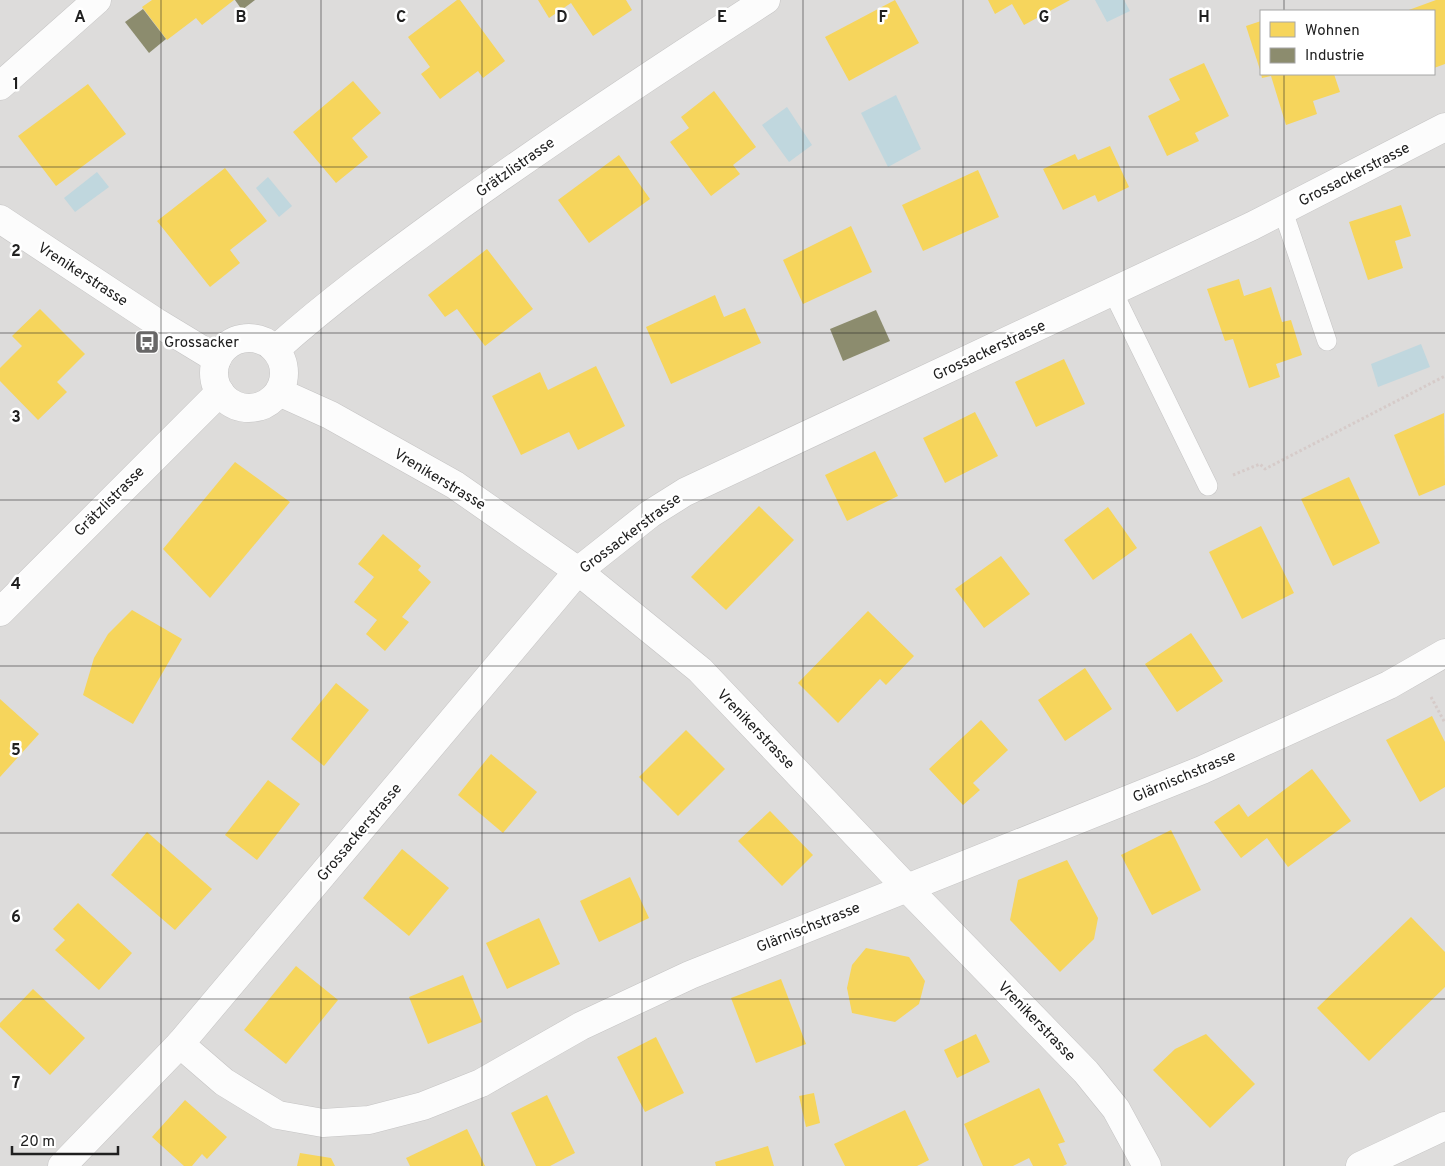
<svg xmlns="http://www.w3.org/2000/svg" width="1445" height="1166" font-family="Overpass,sans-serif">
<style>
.residential{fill:#dddcdb;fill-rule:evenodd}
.water{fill:#c0d7de}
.homes{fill:#f6d55c}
.industry{fill:#8c8c6e}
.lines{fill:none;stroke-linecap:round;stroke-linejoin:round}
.service-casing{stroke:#c5c4c4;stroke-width:20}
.minor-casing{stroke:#c5c4c4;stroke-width:29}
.path{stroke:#d6cbc9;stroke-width:3;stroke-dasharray:2.5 2.5;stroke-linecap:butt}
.service{stroke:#fcfcfc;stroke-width:19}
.minor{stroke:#fcfcfc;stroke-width:28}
.grid{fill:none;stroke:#202020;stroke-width:1;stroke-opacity:0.55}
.labels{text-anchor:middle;stroke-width:5;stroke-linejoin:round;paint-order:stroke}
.street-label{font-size:15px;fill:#202020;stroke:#fff}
.poi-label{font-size:15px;fill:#202020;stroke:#fff;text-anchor:start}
.grid-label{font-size:16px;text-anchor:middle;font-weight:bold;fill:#202020;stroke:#fff;stroke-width:5;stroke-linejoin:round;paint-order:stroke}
</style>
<rect width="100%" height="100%" fill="#eeecea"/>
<!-- residential -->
<path class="residential" d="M 0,0 L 1445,0 L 1445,1166 L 0,1166 ZM 1261,11 L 1434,11 L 1434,74 L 1261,74 Z"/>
<!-- water -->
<g class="water">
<path d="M 1095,0 L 1124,0 L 1130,11 L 1107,22 Z"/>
<path d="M 896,95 L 921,149 L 888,167 L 861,113 Z"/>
<path d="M 787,107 L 812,145 L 789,162 L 762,125 Z"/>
<path d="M 97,172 L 109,187 L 75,212 L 64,198 Z"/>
<path d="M 268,177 L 292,206 L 279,217 L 256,188 Z"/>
<path d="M 1421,344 L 1430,367 L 1378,387 L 1371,364 Z"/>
</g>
<!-- homes -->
<g class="homes">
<path d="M 152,0 L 234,0 L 202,25 L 196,18 L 167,40 L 142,7 Z"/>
<path d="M 457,0 L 460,0 L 505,61 L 483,78 L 478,71 L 440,99 L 421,74 L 430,67 L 408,37 Z"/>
<path d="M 538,0 L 626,0 L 632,10 L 593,36 L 571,3 L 549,18 Z"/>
<path d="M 895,0 L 919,43 L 849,81 L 825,37 Z"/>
<path d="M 988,0 L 1070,0 L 1024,25 L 1012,4 L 995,14 Z"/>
<path d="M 1436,0 L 1445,0 L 1445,64 L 1434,68 L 1434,11 L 1406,11 Z"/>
<path d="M 1261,21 L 1261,73 L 1246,26 Z"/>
<path d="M 1204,63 L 1229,116 L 1195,133 L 1199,141 L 1167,156 L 1148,116 L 1180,100 L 1169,79 Z"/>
<path d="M 1261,74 L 1334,74 L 1340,92 L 1313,101 L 1317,114 L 1286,125 L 1271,76 L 1262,78 Z"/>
<path d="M 353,81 L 381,113 L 352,138 L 368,157 L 336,183 L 293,132 Z"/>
<path d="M 88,84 L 126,134 L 56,186 L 18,136 Z"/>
<path d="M 714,91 L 756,147 L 733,165 L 740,174 L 711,196 L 670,142 L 689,128 L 681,117 Z"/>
<path d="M 1110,146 L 1129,187 L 1098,202 L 1095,195 L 1063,210 L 1043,169 L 1075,154 L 1078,160 Z"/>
<path d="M 619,155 L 650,199 L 589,243 L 558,200 Z"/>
<path d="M 225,168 L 267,221 L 230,250 L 240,263 L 210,287 L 157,221 Z"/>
<path d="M 978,170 L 999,217 L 923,251 L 902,205 Z"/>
<path d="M 1401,205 L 1411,236 L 1395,241 L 1403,268 L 1368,280 L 1349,222 Z"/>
<path d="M 851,226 L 872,272 L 803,304 L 783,260 Z"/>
<path d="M 487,249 L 533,309 L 485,346 L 457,309 L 445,317 L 428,295 Z"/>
<path d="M 1239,279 L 1244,296 L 1271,287 L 1282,322 L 1291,320 L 1302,355 L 1276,364 L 1280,377 L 1249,388 L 1233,339 L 1225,341 L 1207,289 Z"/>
<path d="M 715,295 L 724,317 L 745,308 L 761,343 L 671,384 L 646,327 Z"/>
<path d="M 40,309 L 85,354 L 57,382 L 67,392 L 38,420 L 0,381 L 0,368 L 22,346 L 12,336 Z"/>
<path d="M 1064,359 L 1085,404 L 1036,427 L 1015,382 Z"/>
<path d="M 596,366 L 625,426 L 578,450 L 569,432 L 521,455 L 492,396 L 540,372 L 548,390 Z"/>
<path d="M 975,412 L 998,456 L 945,483 L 923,438 Z"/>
<path d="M 1444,413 L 1445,485 L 1419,496 L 1394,435 Z"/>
<path d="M 875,451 L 898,496 L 847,521 L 825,475 Z"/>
<path d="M 235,462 L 290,502 L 210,598 L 163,549 Z"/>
<path d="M 1349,477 L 1380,543 L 1333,566 L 1301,499 Z"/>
<path d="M 759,506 L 794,540 L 726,610 L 691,577 Z"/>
<path d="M 1108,507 L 1137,548 L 1093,580 L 1064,540 Z"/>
<path d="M 1261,526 L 1294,593 L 1242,619 L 1209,552 Z"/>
<path d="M 383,534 L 421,566 L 418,570 L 431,582 L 402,617 L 409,622 L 385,651 L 366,634 L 377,620 L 354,602 L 374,577 L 358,564 Z"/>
<path d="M 1001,556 L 1030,594 L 984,628 L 955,589 Z"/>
<path d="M 132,610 L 182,639 L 133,724 L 83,695 L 94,658 L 108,634 Z"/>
<path d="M 868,611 L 914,656 L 886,685 L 880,679 L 838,723 L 798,683 Z"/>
<path d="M 1191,633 L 1223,681 L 1177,712 L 1145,664 Z"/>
<path d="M 1085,668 L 1112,709 L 1065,741 L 1038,700 Z"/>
<path d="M 336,683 L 369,710 L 324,766 L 291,739 Z"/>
<path d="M 0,699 L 39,734 L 0,777 Z"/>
<path d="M 1432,716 L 1445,742 L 1445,787 L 1420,802 L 1386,740 Z"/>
<path d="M 981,720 L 1008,750 L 973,783 L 980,790 L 963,805 L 929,769 Z"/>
<path d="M 686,730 L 725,769 L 678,816 L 639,777 Z"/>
<path d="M 491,754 L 537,792 L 503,833 L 458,795 Z"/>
<path d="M 1312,769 L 1351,821 L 1288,867 L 1267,838 L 1241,858 L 1214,822 L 1239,804 L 1248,817 Z"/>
<path d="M 268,780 L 300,804 L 257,860 L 225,835 Z"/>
<path d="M 770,811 L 813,855 L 782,886 L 738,841 Z"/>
<path d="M 1171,830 L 1201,890 L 1152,915 L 1121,855 Z"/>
<path d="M 147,832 L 212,889 L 175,930 L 111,875 Z"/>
<path d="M 402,849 L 449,888 L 409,936 L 363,898 Z"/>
<path d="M 1067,860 L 1098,918 L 1094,939 L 1060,972 L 1010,920 L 1018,880 Z"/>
<path d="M 630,877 L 649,918 L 599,942 L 580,901 Z"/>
<path d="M 78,903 L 132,953 L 99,990 L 55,950 L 65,940 L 53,929 Z"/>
<path d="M 1411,917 L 1445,952 L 1445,987 L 1369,1061 L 1317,1008 Z"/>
<path d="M 539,918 L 560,964 L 507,989 L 486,943 Z"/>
<path d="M 866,948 L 909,957 L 925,981 L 919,1004 L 895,1022 L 852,1013 L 847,988 L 852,965 Z"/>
<path d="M 296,966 L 338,1000 L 286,1064 L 244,1030 Z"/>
<path d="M 463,975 L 482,1022 L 428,1044 L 409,997 Z"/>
<path d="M 781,979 L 806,1044 L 756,1063 L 731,998 Z"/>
<path d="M 33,989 L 85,1038 L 50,1075 L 0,1027 L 0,1023 Z"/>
<path d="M 976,1034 L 990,1062 L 957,1078 L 944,1050 Z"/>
<path d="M 1206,1034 L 1255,1084 L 1210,1128 L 1153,1070 L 1175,1049 Z"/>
<path d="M 656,1037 L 684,1093 L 645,1112 L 617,1057 Z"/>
<path d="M 1039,1088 L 1065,1142 L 1058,1144 L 1067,1164 L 1063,1166 L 1033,1166 L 1029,1158 L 1013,1166 L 983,1166 L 964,1124 Z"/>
<path d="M 814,1093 L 820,1123 L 806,1127 L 799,1096 Z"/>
<path d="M 547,1095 L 575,1153 L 550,1166 L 536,1166 L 511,1113 Z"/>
<path d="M 185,1100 L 227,1137 L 207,1159 L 202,1154 L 192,1166 L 184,1166 L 152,1137 Z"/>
<path d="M 905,1110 L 929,1160 L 917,1166 L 845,1166 L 834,1144 Z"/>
<path d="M 467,1129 L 485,1166 L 410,1166 L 406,1158 Z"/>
<path d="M 768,1146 L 774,1166 L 716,1166 L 715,1162 Z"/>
<path d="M 300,1153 L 331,1158 L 335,1166 L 297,1166 Z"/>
</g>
<!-- industry -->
<g class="industry">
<path d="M 235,0 L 255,0 L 242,10 Z"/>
<path d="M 143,9 L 166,39 L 149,53 L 125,22 Z"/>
<path d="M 876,310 L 890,341 L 843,361 L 830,329 Z"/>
</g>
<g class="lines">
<defs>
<g id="service">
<path d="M 1283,211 L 1327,341"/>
<path d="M 1113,292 L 1208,486"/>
</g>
<g id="minor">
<path d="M 0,86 L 97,0"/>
<path d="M 0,219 L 156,322 L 217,359"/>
<circle cx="249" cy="373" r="35"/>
<path d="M 276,349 C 334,297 398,251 461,205 C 561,134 663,66 766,0"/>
<path d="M 279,392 L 330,415 L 455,485 L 578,571 L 700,670 L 906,887 L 1086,1072 L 1116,1109 L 1147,1166"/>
<path d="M 0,612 L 220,392"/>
<path d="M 180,1044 L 224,1082 L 278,1115 L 323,1123 L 369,1120 L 423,1106 L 481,1083 L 581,1026 L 690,975 L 1202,770 L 1389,685 L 1445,653"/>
<path d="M 62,1166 L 180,1044 L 578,571 L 650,514 L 685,492 L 1252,226 L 1445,127"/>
<path d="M 1360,1166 L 1445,1126"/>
</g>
</defs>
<!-- service casing -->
<use href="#service" class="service-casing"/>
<!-- minor casing -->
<use href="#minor" class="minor-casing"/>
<!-- path -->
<g class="path">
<path d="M 1233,475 L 1260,464 L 1265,469 L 1445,376"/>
<path d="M 1431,697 L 1445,723"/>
</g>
<!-- service -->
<use href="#service" class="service"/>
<!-- minor -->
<use href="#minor" class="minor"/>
</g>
<!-- grid -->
<path class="grid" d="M 161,0 L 161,1166M 321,0 L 321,1166M 482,0 L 482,1166M 642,0 L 642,1166M 803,0 L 803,1166M 963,0 L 963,1166M 1124,0 L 1124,1166M 1284,0 L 1284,11M 1284,74 L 1284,1166M 0,167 L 1445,167M 0,333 L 1445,333M 0,500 L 1445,500M 0,666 L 1445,666M 0,833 L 1445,833M 0,999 L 1445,999"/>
<!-- icons -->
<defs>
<symbol id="bus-square" viewBox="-11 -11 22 22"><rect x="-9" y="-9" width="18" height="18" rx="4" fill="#686767" stroke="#fff"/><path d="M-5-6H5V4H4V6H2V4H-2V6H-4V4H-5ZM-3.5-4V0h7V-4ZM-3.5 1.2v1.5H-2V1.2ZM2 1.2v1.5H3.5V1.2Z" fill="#fff"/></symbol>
</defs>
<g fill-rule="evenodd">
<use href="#bus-square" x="133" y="328" width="28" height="28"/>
</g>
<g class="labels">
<!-- street labels -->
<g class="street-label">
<text transform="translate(515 167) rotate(-35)" y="5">Grätzlistrasse</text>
<text transform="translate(1354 174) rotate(-27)" y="5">Grossackerstrasse</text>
<text transform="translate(83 274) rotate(33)" y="5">Vrenikerstrasse</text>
<text transform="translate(989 350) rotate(-25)" y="5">Grossackerstrasse</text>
<text transform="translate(440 479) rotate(31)" y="5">Vrenikerstrasse</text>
<text transform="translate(109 501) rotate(-45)" y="5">Grätzlistrasse</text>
<text transform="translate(630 533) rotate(-37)" y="5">Grossackerstrasse</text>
<text transform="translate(756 729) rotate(46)" y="5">Vrenikerstrasse</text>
<text transform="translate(1184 776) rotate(-23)" y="5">Glärnischstrasse</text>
<text transform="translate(359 832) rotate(-50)" y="5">Grossackerstrasse</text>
<text transform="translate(808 927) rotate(-22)" y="5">Glärnischstrasse</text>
<text transform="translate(1037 1021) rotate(46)" y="5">Vrenikerstrasse</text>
</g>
<!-- poi labels -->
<g class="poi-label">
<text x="164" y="347">Grossacker</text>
</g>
</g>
<g class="grid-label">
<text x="80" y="22">A</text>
<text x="241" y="22">B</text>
<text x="401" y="22">C</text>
<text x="562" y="22">D</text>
<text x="722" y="22">E</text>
<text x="883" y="22">F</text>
<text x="1044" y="22">G</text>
<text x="1204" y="22">H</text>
<text x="16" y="89">1</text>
<text x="16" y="256">2</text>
<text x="16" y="422">3</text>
<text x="16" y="589">4</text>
<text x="16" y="755">5</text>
<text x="16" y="922">6</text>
<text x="16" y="1088">7</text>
</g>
<!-- legend -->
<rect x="1260" y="10" width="175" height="65" fill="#ffffff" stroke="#a6a6a6"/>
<rect x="1270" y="22" width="25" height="15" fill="#f6d55c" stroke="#a6a6a6"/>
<text x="1305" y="35" font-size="15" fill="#202020">Wohnen</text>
<rect x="1270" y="48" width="25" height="15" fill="#8c8c6e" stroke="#a6a6a6"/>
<text x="1305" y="60" font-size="15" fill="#202020">Industrie</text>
<!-- scale -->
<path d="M12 1146v8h106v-8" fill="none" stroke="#202020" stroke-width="2.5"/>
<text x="20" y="1146" font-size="15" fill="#202020" stroke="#ffffff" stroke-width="4" paint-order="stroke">20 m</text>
</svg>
